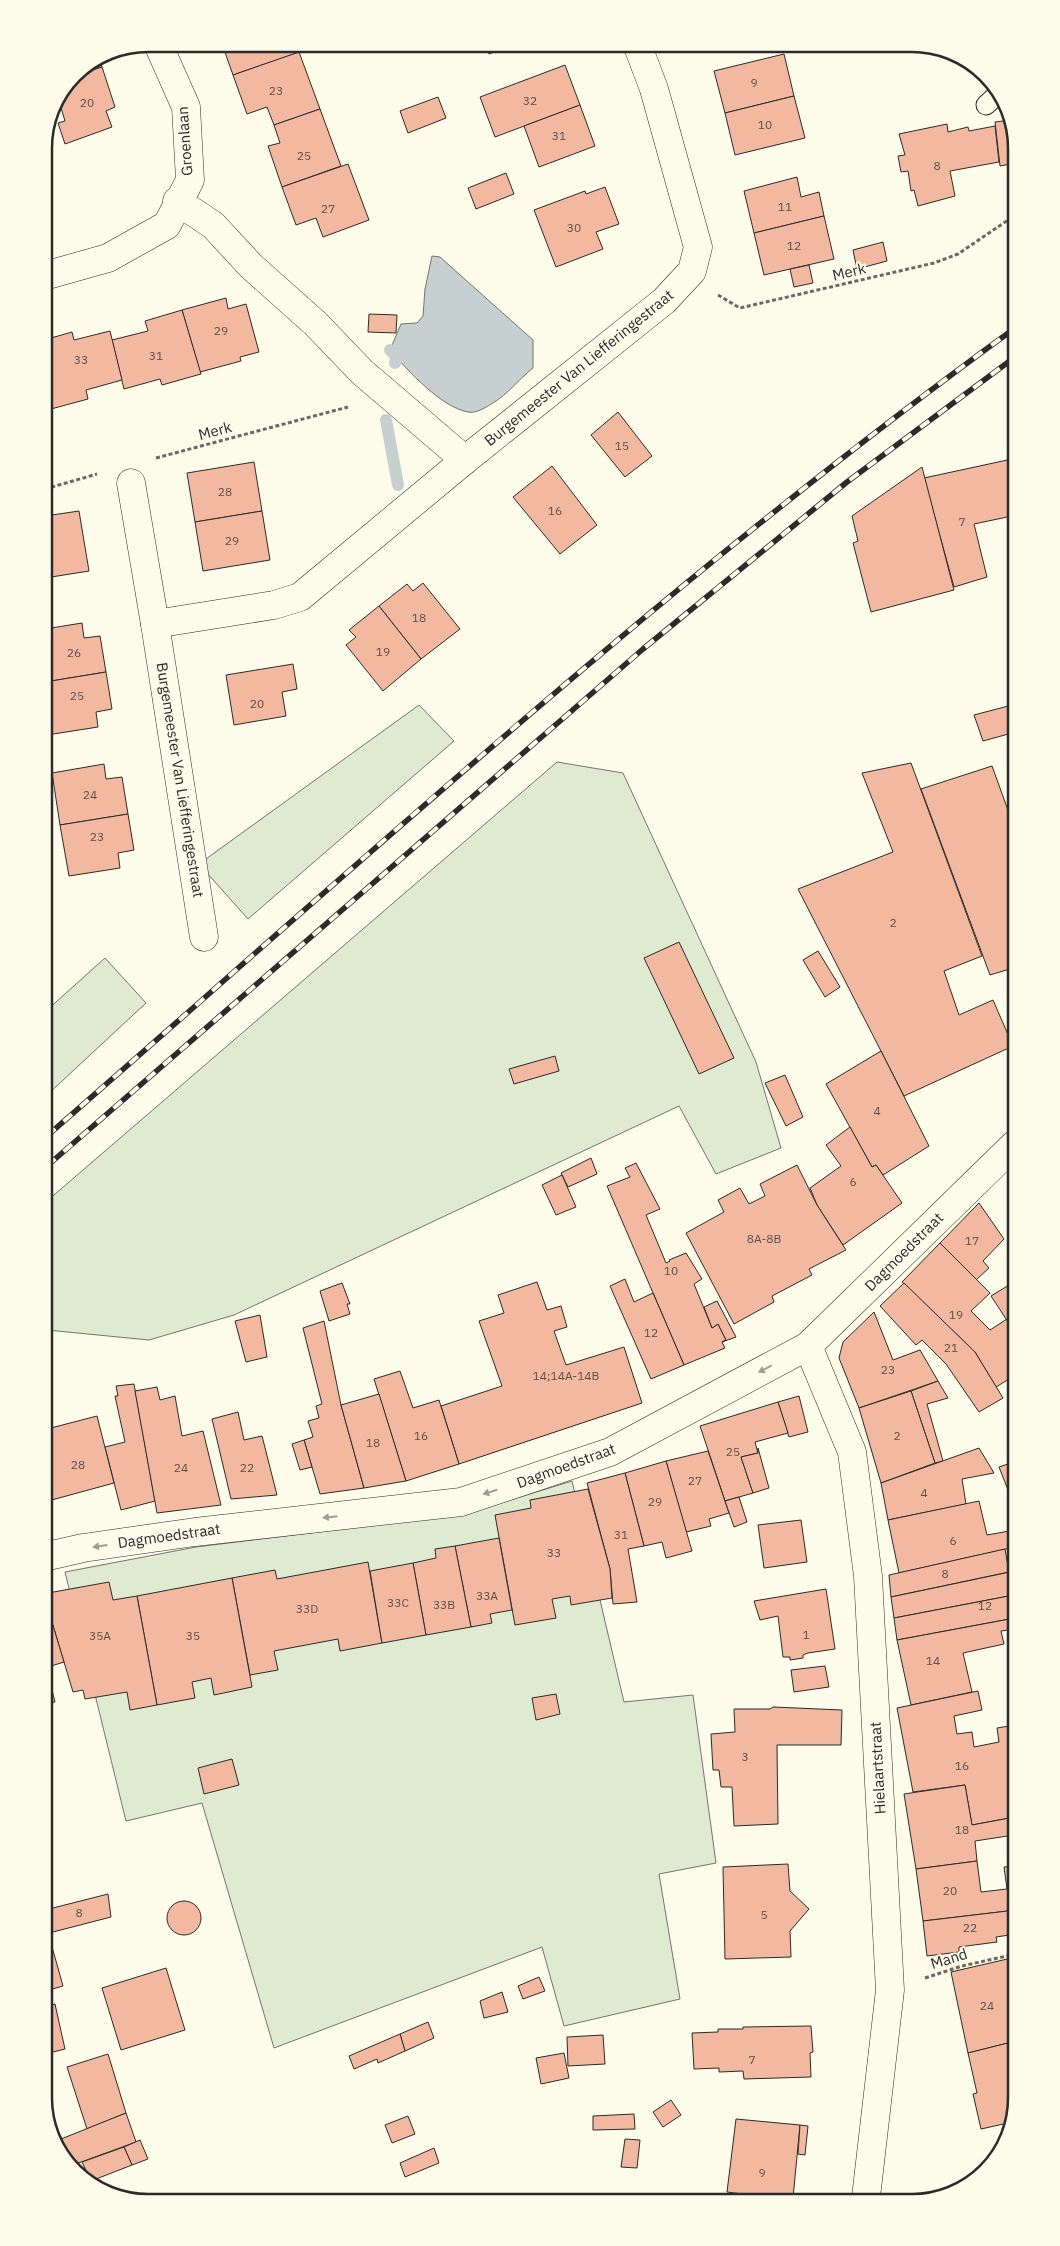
<svg xmlns="http://www.w3.org/2000/svg" width="1060" height="2246" font-family="'IBM Plex Sans',sans-serif">
<style>
.green{fill:#deebd1;stroke:#74746e}
.water{fill:#c7d0d0;stroke:#74746e}
.lines{fill:none;stroke-linecap:round;stroke-linejoin:round}
.stream{stroke:#c7d0d0;stroke-width:12}
.building{fill:#f2b8a0;stroke:#2b2b2b}
.service-casing{stroke:#2b2b2b;stroke-width:21}
.minor-casing{stroke:#2b2b2b;stroke-width:29}
.path{stroke:#6a6964;stroke-width:3;stroke-dasharray:4 2.5;stroke-linecap:butt}
.service{stroke:#fdfbea;stroke-width:19}
.minor{stroke:#fdfbea;stroke-width:28}
.rail-casing{stroke:#2b2b2b;stroke-width:5.5}
.rail{stroke:#fdfbea;stroke-width:4;stroke-dasharray:11;stroke-linecap:butt}
.oneway{fill:#9e9d94}
.labels{text-anchor:middle;stroke-width:4;stroke-linejoin:round;paint-order:stroke}
.number-label{font-size:12px;fill:#5d4e48}
.street-label{font-size:15px;fill:#2b2b2b;stroke:#fdfbea}
.rim{fill:none;stroke:#2b2b2b;stroke-width:2.5}
</style>
<rect width="100%" height="100%" fill="#fdfbea"/>
<!-- green -->
<g class="green">
<path d="M 419,705 L 454,741 L 248,919 L 199,864 Z"/>
<path d="M 557,762 L 623,773 L 756,1062 L 781,1148 L 716,1174 L 679,1106 L 234,1315 L 149,1340 L 47,1330 L 47,1201 Z"/>
<path d="M 105,958 L 146,1003 L 47,1095 L 46,1038 L 49,1035 L 46,1031 L 46,1011 Z"/>
<path d="M 572,1481 L 624,1702 L 693,1695 L 716,1863 L 659,1874 L 680,1999 L 564,2026 L 542,1947 L 274,2048 L 202,1803 L 126,1821 L 65,1572 L 196,1547 L 465,1514 Z"/>
</g>
<!-- water -->
<path class="water" d="M 432,256 L 440,257 L 533,340 L 533,368 C 519,379 508,394 493,403 C 486,407 476,414 468,412 C 441,407 408,371 390,350 L 401,324 L 417,323 L 423,316 L 425,289 Z"/>
<g class="lines">
<!-- stream -->
<g class="stream">
<path d="M 390,350 L 397,357 L 395,363"/>
<path d="M 386,420 L 398,485"/>
</g>
</g>
<!-- building -->
<g class="building">
<path d="M 222,44 L 307,44 L 309,49 L 233,75 Z"/>
<path d="M 485,44 L 515,44 L 489,54 Z"/>
<path d="M 299,52 L 320,109 L 274,125 L 267,107 L 247,114 L 233,75 Z"/>
<path d="M 784,54 L 794,96 L 725,113 L 714,71 Z"/>
<path d="M 99,58 L 102,67 L 73,76 L 74,74 Z"/>
<path d="M 565,65 L 580,105 L 495,137 L 480,97 Z"/>
<path d="M 102,67 L 115,107 L 106,111 L 112,127 L 65,144 L 58,123 L 65,121 L 58,98 L 73,76 Z"/>
<path d="M 794,96 L 805,138 L 735,155 L 725,113 Z"/>
<path d="M 438,97 L 446,118 L 408,133 L 400,111 Z"/>
<path d="M 580,105 L 595,146 L 539,167 L 524,126 Z"/>
<path d="M 320,109 L 341,166 L 282,187 L 268,146 L 280,143 L 274,125 Z"/>
<path d="M 1011,120 L 1011,164 L 1000,166 L 995,122 Z"/>
<path d="M 947,124 L 948,132 L 968,127 L 969,131 L 995,126 L 999,162 L 950,171 L 955,196 L 918,206 L 914,190 L 911,191 L 908,171 L 901,172 L 898,156 L 905,155 L 899,134 Z"/>
<path d="M 348,164 L 369,220 L 323,237 L 316,218 L 296,225 L 282,187 Z"/>
<path d="M 506,173 L 514,194 L 476,209 L 468,188 Z"/>
<path d="M 797,177 L 801,197 L 819,192 L 824,216 L 754,233 L 744,191 Z"/>
<path d="M 605,187 L 619,224 L 596,232 L 603,249 L 556,267 L 534,210 L 585,191 L 586,194 Z"/>
<path d="M 824,216 L 834,259 L 764,275 L 754,233 Z"/>
<path d="M 883,242 L 887,261 L 857,269 L 853,250 Z"/>
<path d="M 809,265 L 813,283 L 794,287 L 790,269 Z"/>
<path d="M 226,298 L 228,309 L 246,304 L 259,352 L 240,357 L 241,361 L 200,372 L 182,310 Z"/>
<path d="M 182,310 L 201,374 L 162,385 L 160,379 L 124,389 L 112,340 L 148,331 L 145,321 Z"/>
<path d="M 369,314 L 397,315 L 396,333 L 368,332 Z"/>
<path d="M 110,331 L 122,380 L 86,390 L 88,399 L 51,409 L 45,386 L 44,340 L 72,332 L 74,340 Z"/>
<path d="M 45,386 L 51,409 L 45,411 Z"/>
<path d="M 618,412 L 652,456 L 625,477 L 591,435 Z"/>
<path d="M 1012,459 L 1012,516 L 974,524 L 987,577 L 954,587 L 924,478 Z"/>
<path d="M 254,462 L 262,511 L 195,522 L 187,473 Z"/>
<path d="M 552,466 L 597,525 L 560,554 L 513,497 Z"/>
<path d="M 922,467 L 954,590 L 871,612 L 853,543 L 858,541 L 852,516 Z"/>
<path d="M 79,511 L 89,571 L 45,578 L 45,516 Z"/>
<path d="M 262,511 L 270,560 L 203,571 L 195,522 Z"/>
<path d="M 423,583 L 460,629 L 421,659 L 379,606 L 407,584 L 413,591 Z"/>
<path d="M 379,606 L 421,659 L 383,691 L 346,645 L 356,637 L 349,630 Z"/>
<path d="M 82,623 L 84,638 L 100,636 L 106,672 L 45,682 L 45,629 Z"/>
<path d="M 293,664 L 297,689 L 282,692 L 286,716 L 234,725 L 226,675 Z"/>
<path d="M 106,672 L 112,709 L 96,712 L 98,727 L 47,735 L 45,682 Z"/>
<path d="M 1012,705 L 1012,733 L 983,741 L 974,715 Z"/>
<path d="M 911,763 L 982,956 L 944,971 L 959,1015 L 993,1000 L 1013,1046 L 904,1096 L 798,889 L 893,852 L 862,773 Z"/>
<path d="M 104,764 L 106,779 L 122,777 L 128,814 L 60,825 L 52,773 Z"/>
<path d="M 992,766 L 1013,824 L 1013,911 L 1011,912 L 1013,919 L 1013,968 L 990,975 L 921,789 Z"/>
<path d="M 128,814 L 134,850 L 118,853 L 120,868 L 69,876 L 60,825 Z"/>
<path d="M 679,942 L 734,1058 L 699,1074 L 644,958 Z"/>
<path d="M 818,951 L 840,987 L 825,997 L 803,960 Z"/>
<path d="M 881,1051 L 929,1146 L 883,1175 L 876,1165 L 872,1167 L 826,1084 Z"/>
<path d="M 555,1056 L 559,1071 L 514,1084 L 509,1069 Z"/>
<path d="M 785,1075 L 803,1117 L 786,1126 L 765,1083 Z"/>
<path d="M 850,1127 L 872,1167 L 876,1165 L 902,1203 L 843,1245 L 817,1205 L 810,1188 L 841,1166 L 826,1145 Z"/>
<path d="M 591,1158 L 597,1174 L 568,1187 L 561,1173 Z"/>
<path d="M 636,1163 L 660,1209 L 646,1215 L 666,1263 L 670,1261 L 669,1260 L 686,1253 L 702,1279 L 694,1284 L 712,1328 L 718,1324 L 726,1340 L 722,1342 L 725,1348 L 684,1365 L 607,1186 L 630,1177 L 625,1168 Z"/>
<path d="M 797,1165 L 817,1205 L 846,1250 L 809,1269 L 812,1275 L 772,1296 L 774,1302 L 734,1324 L 686,1233 L 724,1212 L 718,1200 L 740,1188 L 749,1204 L 765,1196 L 760,1184 Z"/>
<path d="M 562,1175 L 576,1207 L 556,1215 L 542,1185 Z"/>
<path d="M 979,1203 L 1004,1239 L 983,1261 L 989,1268 L 976,1280 L 940,1243 Z"/>
<path d="M 940,1243 L 990,1293 L 971,1311 L 990,1330 L 1007,1319 L 1014,1331 L 1014,1376 L 996,1387 L 975,1352 L 902,1282 Z"/>
<path d="M 625,1279 L 634,1302 L 653,1293 L 684,1365 L 651,1379 L 610,1286 Z"/>
<path d="M 537,1282 L 547,1310 L 561,1306 L 567,1327 L 554,1331 L 566,1365 L 624,1347 L 642,1403 L 459,1464 L 441,1406 L 502,1386 L 479,1321 L 504,1313 L 498,1295 Z"/>
<path d="M 1014,1282 L 1014,1331 L 991,1296 Z"/>
<path d="M 342,1283 L 350,1304 L 347,1304 L 350,1314 L 329,1321 L 320,1291 Z"/>
<path d="M 904,1283 L 975,1352 L 1003,1398 L 979,1412 L 946,1364 L 922,1340 L 916,1345 L 880,1306 Z"/>
<path d="M 717,1301 L 736,1337 L 722,1342 L 726,1340 L 718,1324 L 712,1328 L 704,1307 Z"/>
<path d="M 874,1312 L 893,1360 L 920,1350 L 938,1381 L 859,1408 L 839,1358 L 843,1342 Z"/>
<path d="M 260,1315 L 267,1357 L 246,1362 L 235,1321 Z"/>
<path d="M 324,1321 L 341,1405 L 364,1488 L 320,1494 L 304,1440 L 313,1437 L 308,1421 L 319,1418 L 316,1406 L 322,1404 L 303,1328 Z"/>
<path d="M 400,1371 L 413,1408 L 439,1400 L 459,1464 L 406,1481 L 374,1379 Z"/>
<path d="M 938,1381 L 948,1398 L 927,1404 L 943,1461 L 935,1463 L 911,1391 Z"/>
<path d="M 134,1384 L 155,1501 L 121,1510 L 105,1447 L 125,1442 L 115,1396 L 118,1396 L 116,1386 Z"/>
<path d="M 157,1387 L 160,1400 L 175,1396 L 182,1436 L 203,1431 L 221,1505 L 157,1513 L 135,1391 Z"/>
<path d="M 911,1391 L 935,1463 L 881,1483 L 859,1408 Z"/>
<path d="M 379,1394 L 406,1481 L 364,1488 L 341,1405 Z"/>
<path d="M 799,1396 L 808,1432 L 789,1437 L 778,1402 Z"/>
<path d="M 778,1402 L 788,1433 L 755,1442 L 758,1453 L 741,1457 L 753,1493 L 725,1501 L 700,1426 Z"/>
<path d="M 238,1412 L 244,1440 L 262,1436 L 277,1495 L 231,1499 L 212,1419 Z"/>
<path d="M 97,1416 L 114,1483 L 48,1501 L 47,1429 Z"/>
<path d="M 304,1440 L 312,1467 L 300,1470 L 292,1444 Z"/>
<path d="M 758,1448 L 769,1488 L 753,1493 L 741,1457 L 758,1453 Z"/>
<path d="M 979,1448 L 994,1473 L 962,1479 L 966,1504 L 888,1520 L 881,1483 Z"/>
<path d="M 708,1451 L 729,1513 L 709,1519 L 711,1526 L 686,1532 L 666,1461 Z"/>
<path d="M 666,1461 L 692,1551 L 666,1558 L 662,1542 L 644,1546 L 625,1473 Z"/>
<path d="M 1014,1462 L 1015,1488 L 1008,1490 L 999,1467 Z"/>
<path d="M 625,1473 L 644,1546 L 628,1549 L 637,1602 L 613,1604 L 610,1569 L 587,1483 Z"/>
<path d="M 588,1489 L 610,1569 L 612,1598 L 571,1605 L 570,1596 L 552,1599 L 556,1618 L 515,1625 L 495,1515 L 531,1508 L 530,1500 Z"/>
<path d="M 739,1497 L 747,1522 L 734,1527 L 725,1501 Z"/>
<path d="M 979,1501 L 987,1535 L 1015,1530 L 1015,1547 L 899,1573 L 888,1520 Z"/>
<path d="M 801,1520 L 807,1562 L 764,1568 L 758,1525 Z"/>
<path d="M 499,1538 L 512,1610 L 490,1614 L 492,1623 L 471,1627 L 455,1546 Z"/>
<path d="M 455,1546 L 471,1627 L 426,1635 L 413,1563 L 436,1558 L 435,1549 Z"/>
<path d="M 1005,1549 L 1009,1572 L 891,1597 L 889,1575 Z"/>
<path d="M 368,1562 L 382,1643 L 340,1651 L 338,1639 L 274,1651 L 278,1670 L 250,1675 L 232,1578 L 275,1570 L 277,1579 Z"/>
<path d="M 413,1563 L 426,1635 L 382,1643 L 370,1571 Z"/>
<path d="M 1010,1572 L 1014,1595 L 894,1618 L 891,1597 Z"/>
<path d="M 232,1578 L 252,1687 L 214,1695 L 211,1678 L 192,1682 L 195,1698 L 157,1705 L 137,1596 Z"/>
<path d="M 109,1582 L 113,1600 L 137,1596 L 157,1705 L 130,1710 L 127,1692 L 85,1699 L 83,1690 L 73,1692 L 48,1609 L 48,1593 Z"/>
<path d="M 826,1589 L 835,1649 L 808,1653 L 803,1655 L 803,1658 L 790,1660 L 790,1657 L 783,1657 L 778,1616 L 760,1620 L 754,1601 Z"/>
<path d="M 1014,1595 L 1015,1618 L 897,1640 L 894,1618 Z"/>
<path d="M 48,1609 L 64,1662 L 48,1667 Z"/>
<path d="M 1015,1618 L 1015,1629 L 1001,1631 L 1004,1644 L 963,1653 L 972,1692 L 911,1705 L 897,1640 Z"/>
<path d="M 825,1666 L 829,1687 L 794,1692 L 791,1670 Z"/>
<path d="M 48,1674 L 55,1702 L 48,1703 Z"/>
<path d="M 978,1691 L 982,1710 L 954,1716 L 957,1734 L 972,1732 L 974,1747 L 999,1742 L 997,1728 L 1015,1725 L 1015,1817 L 972,1825 L 965,1785 L 913,1792 L 897,1708 Z"/>
<path d="M 556,1694 L 560,1714 L 536,1720 L 532,1698 Z"/>
<path d="M 773,1707 L 842,1710 L 841,1745 L 777,1745 L 778,1824 L 734,1826 L 732,1787 L 721,1787 L 719,1770 L 713,1770 L 711,1734 L 735,1732 L 734,1709 L 770,1709 Z"/>
<path d="M 232,1759 L 239,1785 L 204,1794 L 198,1768 Z"/>
<path d="M 965,1785 L 972,1825 L 1015,1817 L 1016,1846 L 1014,1835 L 975,1841 L 977,1861 L 916,1869 L 904,1794 Z"/>
<path d="M 977,1861 L 981,1892 L 1007,1889 L 1004,1867 L 1016,1866 L 1016,1910 L 923,1921 L 916,1869 Z"/>
<path d="M 788,1864 L 790,1891 L 809,1909 L 790,1931 L 791,1957 L 725,1959 L 723,1867 Z"/>
<path d="M 108,1894 L 111,1917 L 49,1933 L 49,1909 Z"/>
<circle cx="184" cy="1918" r="17"/>
<path d="M 1016,1910 L 1016,1934 L 996,1937 L 997,1942 L 959,1947 L 959,1952 L 927,1956 L 923,1921 Z"/>
<path d="M 49,1936 L 63,1986 L 49,1990 Z"/>
<path d="M 1016,1957 L 1016,2041 L 968,2053 L 951,1972 Z"/>
<path d="M 166,1968 L 185,2030 L 121,2050 L 102,1988 Z"/>
<path d="M 539,1977 L 545,1991 L 523,1999 L 518,1986 Z"/>
<path d="M 502,1992 L 508,2012 L 484,2018 L 480,2001 Z"/>
<path d="M 55,2004 L 65,2049 L 49,2053 L 49,2006 Z"/>
<path d="M 428,2022 L 434,2038 L 405,2051 L 400,2034 Z"/>
<path d="M 811,2026 L 813,2052 L 810,2053 L 811,2077 L 744,2079 L 743,2071 L 719,2072 L 719,2068 L 694,2069 L 692,2033 L 718,2032 L 718,2029 L 743,2029 L 743,2027 Z"/>
<path d="M 400,2034 L 405,2051 L 378,2063 L 377,2059 L 354,2069 L 349,2056 Z"/>
<path d="M 603,2035 L 605,2064 L 568,2066 L 567,2037 Z"/>
<path d="M 1016,2041 L 1016,2098 L 1008,2123 L 981,2129 L 973,2094 L 977,2093 L 968,2053 Z"/>
<path d="M 564,2053 L 569,2078 L 541,2084 L 536,2058 Z"/>
<path d="M 108,2054 L 126,2113 L 87,2129 L 67,2067 Z"/>
<path d="M 671,2100 L 681,2115 L 663,2127 L 653,2112 Z"/>
<path d="M 126,2113 L 136,2142 L 73,2165 L 56,2141 Z"/>
<path d="M 634,2114 L 635,2129 L 593,2130 L 593,2116 Z"/>
<path d="M 408,2116 L 415,2134 L 392,2143 L 385,2125 Z"/>
<path d="M 736,2119 L 800,2125 L 793,2198 L 773,2198 L 727,2192 Z"/>
<path d="M 800,2125 L 808,2126 L 805,2155 L 798,2154 Z"/>
<path d="M 625,2139 L 640,2140 L 637,2168 L 621,2167 Z"/>
<path d="M 140,2140 L 148,2159 L 132,2165 L 124,2147 Z"/>
<path d="M 124,2147 L 132,2165 L 91,2181 L 82,2162 Z"/>
<path d="M 434,2148 L 439,2163 L 405,2177 L 400,2163 Z"/>
</g>
<g class="lines">
<defs>
<path id="service" d="M 986,105 L 997,95"/>
<g id="minor">
<path d="M 177,201 L 213,225 L 251,266 L 316,324 L 362,372 L 465,460"/>
<path d="M 44,276 L 108,258 L 167,225 L 190,180 L 186,107 L 158,44"/>
<path d="M 131,483 L 155,624 L 274,605 L 300,597 L 465,460 L 664,301 L 692,271 L 698,247 L 654,89 L 637,44"/>
<path d="M 155,624 L 204,937"/>
<path d="M 808,1346 L 852,1452 L 868,1576 L 890,1990 L 866,2197"/>
<path d="M 48,1556 L 83,1548 L 195,1532 L 461,1502 L 610,1452 L 808,1346 L 1014,1145"/>
</g>
</defs>
<!-- service casing -->
<use href="#service" class="service-casing"/>
<!-- minor casing -->
<use href="#minor" class="minor-casing"/>
<!-- path -->
<g class="path">
<path d="M 718,295 L 740,308 L 934,263 L 958,254 L 1011,218"/>
<path d="M 156,458 L 348,407"/>
<path d="M 45,489 L 97,474"/>
<path d="M 925,1978 L 962,1966 L 1016,1954"/>
</g>
<!-- service -->
<use href="#service" class="service"/>
<!-- minor -->
<use href="#minor" class="minor"/>
<defs>
<g id="rail">
<path d="M 47,1136 C 362,861 672,577 1011,331"/>
<path d="M 47,1166 L 643,649 L 847,482 L 1011,360"/>
</g>
</defs>
<!-- rail casing -->
<use href="#rail" class="rail-casing"/>
<!-- rail -->
<use href="#rail" class="rail"/>
</g>
<!-- one-way arrows -->
<defs><path id="oneway-solid" d="M-6-.8H1V-3.2L6.5 0L1 3.2V.8H-6Z" transform="scale(1.25)"/></defs>
<g class="oneway">
<use href="#oneway-solid" transform="translate(765 1369) rotate(152)"/>
<use href="#oneway-solid" transform="translate(490 1492) rotate(162)"/>
<use href="#oneway-solid" transform="translate(330 1517) rotate(174)"/>
<use href="#oneway-solid" transform="translate(100 1546) rotate(172)"/>
</g>
<g class="labels">
<!-- number labels -->
<g class="number-label">
<text x="754" y="87">9</text>
<text x="276" y="95">23</text>
<text x="530" y="105">32</text>
<text x="87" y="107">20</text>
<text x="765" y="129">10</text>
<text x="559" y="140">31</text>
<text x="304" y="160">25</text>
<text x="937" y="170">8</text>
<text x="785" y="211">11</text>
<text x="328" y="213">27</text>
<text x="574" y="232">30</text>
<text x="794" y="250">12</text>
<text x="221" y="335">29</text>
<text x="156" y="360">31</text>
<text x="81" y="364">33</text>
<text x="622" y="450">15</text>
<text x="225" y="496">28</text>
<text x="555" y="515">16</text>
<text x="962" y="526">7</text>
<text x="232" y="545">29</text>
<text x="419" y="622">18</text>
<text x="383" y="656">19</text>
<text x="74" y="657">26</text>
<text x="77" y="700">25</text>
<text x="257" y="708">20</text>
<text x="90" y="799">24</text>
<text x="97" y="841">23</text>
<text x="893" y="927">2</text>
<text x="877" y="1115">4</text>
<text x="853" y="1186">6</text>
<text x="764" y="1243">8A-8B</text>
<text x="972" y="1245">17</text>
<text x="671" y="1275">10</text>
<text x="956" y="1319">19</text>
<text x="651" y="1337">12</text>
<text x="951" y="1352">21</text>
<text x="888" y="1374">23</text>
<text x="566" y="1380">14;14A-14B</text>
<text x="421" y="1440">16</text>
<text x="897" y="1440">2</text>
<text x="373" y="1447">18</text>
<text x="733" y="1456">25</text>
<text x="78" y="1469">28</text>
<text x="181" y="1472">24</text>
<text x="247" y="1472">22</text>
<text x="695" y="1485">27</text>
<text x="924" y="1497">4</text>
<text x="655" y="1506">29</text>
<text x="621" y="1539">31</text>
<text x="953" y="1545">6</text>
<text x="554" y="1557">33</text>
<text x="945" y="1578">8</text>
<text x="487" y="1600">33A</text>
<text x="398" y="1607">33C</text>
<text x="444" y="1609">33B</text>
<text x="985" y="1610">12</text>
<text x="307" y="1613">33D</text>
<text x="806" y="1639">1</text>
<text x="100" y="1640">35A</text>
<text x="193" y="1640">35</text>
<text x="933" y="1665">14</text>
<text x="745" y="1761">3</text>
<text x="962" y="1770">16</text>
<text x="962" y="1834">18</text>
<text x="950" y="1895">20</text>
<text x="79" y="1917">8</text>
<text x="764" y="1919">5</text>
<text x="970" y="1932">22</text>
<text x="987" y="2010">24</text>
<text x="752" y="2064">7</text>
<text x="762" y="2177">9</text>
</g>
<!-- street labels -->
<g class="street-label">
<text transform="translate(185 141) rotate(-94)" y="5">Groenlaan</text>
<text transform="translate(849 272) rotate(-13)" y="5">Merk</text>
<text transform="translate(579 368) rotate(-39)" y="5">Burgemeester Van Liefferingestraat</text>
<text transform="translate(215 431) rotate(-15)" y="5">Merk</text>
<text transform="translate(180 780) rotate(81)" y="5">Burgemeester Van Liefferingestraat</text>
<text transform="translate(904 1252) rotate(-45)" y="5">Dagmoedstraat</text>
<text transform="translate(566 1466) rotate(-20)" y="5">Dagmoedstraat</text>
<text transform="translate(169 1536) rotate(-8)" y="5">Dagmoedstraat</text>
<text transform="translate(878 1768) rotate(-93)" y="5">Hielaartstraat</text>
<text transform="translate(949 1959) rotate(-17)" y="5">Mand</text>
</g>
</g>
<!-- crop -->
<path d="M0 0H1060V2246H0ZM148 52H912A96 96 0 0 1 1008 148V2098A96 96 0 0 1 912 2194H148A96 96 0 0 1 52 2098V148A96 96 0 0 1 148 52Z" fill="#fdfbea" fill-rule="evenodd"/>
<path class="rim" d="M148 52H912A96 96 0 0 1 1008 148V2098A96 96 0 0 1 912 2194H148A96 96 0 0 1 52 2098V148A96 96 0 0 1 148 52Z"/>
</svg>
